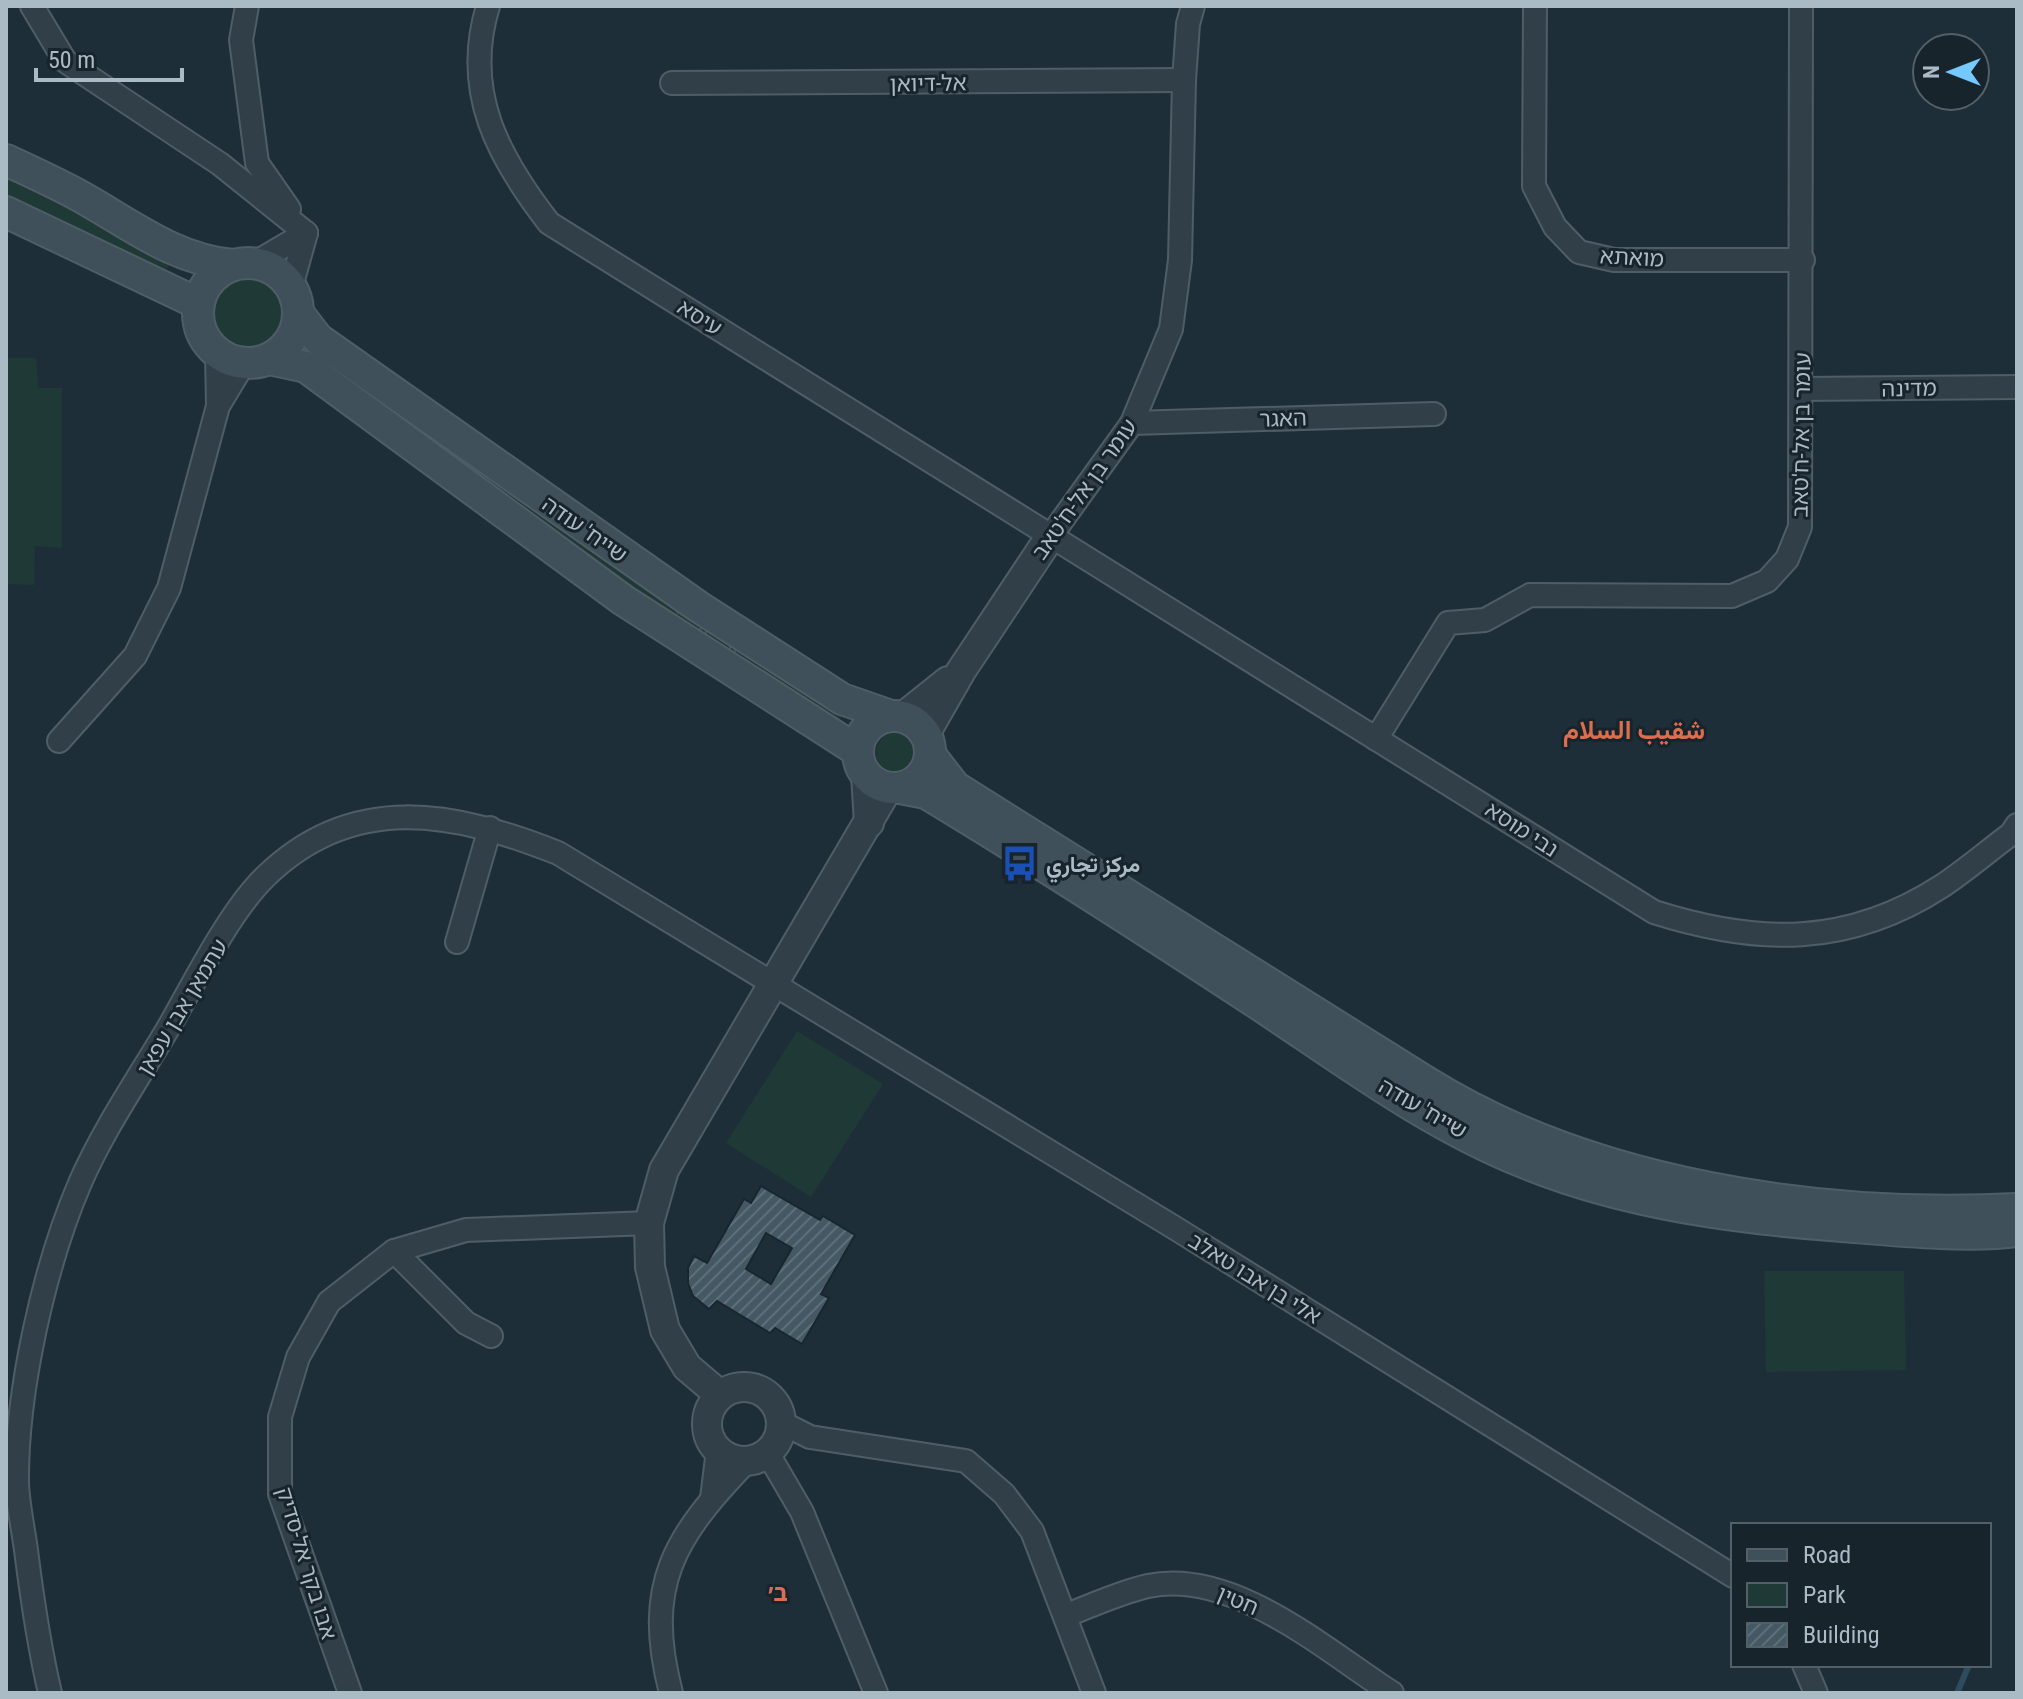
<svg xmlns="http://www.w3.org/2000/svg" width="2023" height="1699" font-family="'Roboto Condensed',Vazirmatn,'Noto Sans Hebrew',sans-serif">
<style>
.grass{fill:url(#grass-tufts)}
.park{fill:#1f3936}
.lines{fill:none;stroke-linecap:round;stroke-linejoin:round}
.stream{stroke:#2d4d5e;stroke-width:6}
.building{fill:url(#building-hatch);stroke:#19262e;stroke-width:2;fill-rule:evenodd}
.minor-casing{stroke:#4f5d66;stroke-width:26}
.tertiary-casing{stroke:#4f5d66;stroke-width:32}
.secondary-casing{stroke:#4f5d66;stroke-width:34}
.minor{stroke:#314048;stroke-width:22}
.tertiary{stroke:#314048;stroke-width:28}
.secondary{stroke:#3f505b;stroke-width:30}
.labels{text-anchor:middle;stroke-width:6;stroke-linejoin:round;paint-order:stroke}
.street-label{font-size:22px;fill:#abbbc5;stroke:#17242c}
.poi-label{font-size:22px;font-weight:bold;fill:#abbbc5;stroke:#17242c;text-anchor:start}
.neighbourhood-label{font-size:24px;font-weight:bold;fill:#dc6e4f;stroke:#17242c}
.quarter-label{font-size:26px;font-weight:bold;fill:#dc6e4f;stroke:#17242c}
</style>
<defs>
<pattern id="grass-tufts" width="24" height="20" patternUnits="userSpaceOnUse" patternTransform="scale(2)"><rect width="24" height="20" fill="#1f3936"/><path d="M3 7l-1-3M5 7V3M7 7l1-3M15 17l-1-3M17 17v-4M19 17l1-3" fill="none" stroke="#3d5452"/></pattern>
<pattern id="building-hatch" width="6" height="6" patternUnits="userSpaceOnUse" patternTransform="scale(2)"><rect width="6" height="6" fill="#455964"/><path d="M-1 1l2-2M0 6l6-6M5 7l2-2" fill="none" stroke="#5d6f79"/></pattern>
</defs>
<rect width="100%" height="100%" fill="#1e2e38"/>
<!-- grass -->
<path class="grass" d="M 300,352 L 845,710 L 837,725 L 289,369 Z"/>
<!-- park -->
<g class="park">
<path d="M 6,169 L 169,265 L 160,283 L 6,198 Z"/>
<circle cx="247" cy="315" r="36"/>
<path d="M 6,358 L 36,358 L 38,388 L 62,388 L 62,548 L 35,546 L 34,585 L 6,584 Z"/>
<circle cx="897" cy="753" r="21"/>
<path d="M 797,1031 L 883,1084 L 811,1197 L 726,1143 Z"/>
<path d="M 1764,1271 L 1904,1271 L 1906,1370 L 1766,1372 Z"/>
</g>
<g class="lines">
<!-- stream -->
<path class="stream" d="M 1957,1693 L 1969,1665"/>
</g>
<!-- building -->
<path class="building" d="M 761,1186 L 820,1220 L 823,1216 L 855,1235 L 821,1294 L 829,1298 L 802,1344 L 775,1328 L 770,1333 L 717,1301 L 709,1309 L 693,1296 L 688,1283 L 688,1268 L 694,1256 L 707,1263 L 744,1199 L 751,1203 ZM 766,1233 L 792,1248 L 771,1284 L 746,1269 Z"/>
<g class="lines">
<defs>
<g id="minor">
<path d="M 32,6 L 65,61 L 220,164 L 306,233"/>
<path d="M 247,6 L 241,40 L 257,163 L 289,209"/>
<path d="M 488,6 C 462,92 498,157 549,223 L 1654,912 C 1758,945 1848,947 1942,886 C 1966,870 1988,851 2011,834 L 2017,825"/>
<path d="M 1535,6 L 1534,186 L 1555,227 L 1579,252 L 1614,260 L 1803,260"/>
<path d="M 672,83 L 1184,80"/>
<path d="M 255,263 L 306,233"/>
<path d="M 291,287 L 306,233"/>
<path d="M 217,353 L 218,406"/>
<path d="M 1802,389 L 2017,387"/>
<path d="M 1132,423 L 1434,414"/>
<path d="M 1050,537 L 1132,423 L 1171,329 L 1180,260 L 1184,80 L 1188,24 L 1193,6"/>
<path d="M 1376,739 L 1448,623 L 1485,620 L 1530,595 L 1732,596 L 1767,581 L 1787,559 L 1800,527 L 1801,6"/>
<path d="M 59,741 L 135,656 L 169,588 L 218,406 L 244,363"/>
<path d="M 457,942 L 490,828"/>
<path d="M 394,1251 L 466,1323 L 491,1336"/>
<path d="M 780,1422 L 810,1437 L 966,1461 L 1004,1494 L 1032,1531 L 1094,1693"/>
<path d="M 767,1452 L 802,1512 L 876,1693"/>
<path d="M 712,1498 L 718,1450"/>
<path d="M 1067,1615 C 1093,1605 1121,1592 1148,1586 C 1233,1568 1325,1650 1392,1693"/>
<path d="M 1804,1665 L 1816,1693"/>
<path d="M 50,1693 C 39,1646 32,1598 26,1550 C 23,1528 18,1505 17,1484 C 16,1392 44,1267 80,1183 C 104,1128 140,1076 170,1025 C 195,981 230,911 265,877 C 353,791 454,812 558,853 L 1175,1228 L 1733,1576"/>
<path d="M 350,1693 L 280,1494 L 280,1417 L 298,1357 L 329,1302 L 394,1251 L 466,1230 L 649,1223"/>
<path d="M 671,1693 C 643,1584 674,1537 748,1460"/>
</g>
<g id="tertiary">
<path d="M 903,717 L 948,681"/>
<path d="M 925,734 L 961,671 L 1050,537"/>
<path d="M 866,775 L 869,823"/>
<circle cx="744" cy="1424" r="37"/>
<path d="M 720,1395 L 687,1367 L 665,1330 L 650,1267 L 649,1223 L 664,1170 L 888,788"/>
</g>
<g id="secondary">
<path d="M 6,160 C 30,171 54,182 78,195 C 129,223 174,260 233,265"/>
<path d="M 6,212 L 199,304"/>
<circle cx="248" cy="313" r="50"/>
<path d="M 298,313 L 318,339 L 699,607 L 842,699 L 891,716"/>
<path d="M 269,359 L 306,367 L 623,600 L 858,751"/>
<circle cx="894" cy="752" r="36"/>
<path d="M 931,756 L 955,787 L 1426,1082 C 1593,1186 1822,1219 2017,1209"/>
<path d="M 900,788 L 926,793 C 1040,862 1152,934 1263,1007 C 1347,1063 1433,1127 1528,1164 C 1628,1204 1735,1218 1842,1226 C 1891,1230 1969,1238 2017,1231"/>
</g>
</defs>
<!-- minor casing -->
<use href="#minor" class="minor-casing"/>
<!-- tertiary casing -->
<use href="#tertiary" class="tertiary-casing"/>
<!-- secondary casing -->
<use href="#secondary" class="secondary-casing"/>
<!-- minor -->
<use href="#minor" class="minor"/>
<!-- tertiary -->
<use href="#tertiary" class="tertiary"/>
<!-- secondary -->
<use href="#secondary" class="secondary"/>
</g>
<!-- icons -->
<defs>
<symbol id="bus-bare" viewBox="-9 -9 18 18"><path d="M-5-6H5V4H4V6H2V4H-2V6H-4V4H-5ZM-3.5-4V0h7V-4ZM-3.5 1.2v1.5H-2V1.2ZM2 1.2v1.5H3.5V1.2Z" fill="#1a4fb4" stroke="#17242c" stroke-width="2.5" paint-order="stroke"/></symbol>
</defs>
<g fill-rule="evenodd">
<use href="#bus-bare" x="994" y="838" width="51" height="51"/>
</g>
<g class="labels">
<!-- street labels -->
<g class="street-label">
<text transform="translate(928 83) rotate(-1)" y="8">אל-דיואן</text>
<text transform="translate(1632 257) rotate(3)" y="8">מואתא</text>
<text transform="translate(700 317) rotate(32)" y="8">עיסא</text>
<text transform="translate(1909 388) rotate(-1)" y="8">מדינה</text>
<text transform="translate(1283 418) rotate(-2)" y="8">האגר</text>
<text transform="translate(1801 435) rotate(-89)" y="8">עומר בן אל-ח'טאב</text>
<text transform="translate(1084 489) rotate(-55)" y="8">עומר בן אל-ח'טאב</text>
<text transform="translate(585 529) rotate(35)" y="8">שייח' עודה</text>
<text transform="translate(1522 829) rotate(33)" y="8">נבי מוסא</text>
<text transform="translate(182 1007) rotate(-59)" y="8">עתמאן אבן עפאן</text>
<text transform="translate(1423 1108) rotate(30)" y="8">שייח' עודה</text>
<text transform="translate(1255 1278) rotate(32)" y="8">אלי בן אבו טאלב</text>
<text transform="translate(307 1563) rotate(73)" y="8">אבו בקר אל-סדיק</text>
<text transform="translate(1238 1600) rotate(23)" y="8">חטין</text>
</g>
<!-- poi labels -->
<g class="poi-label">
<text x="1046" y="872">مركز تجاري</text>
</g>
<!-- neighbourhood labels -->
<g class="neighbourhood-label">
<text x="778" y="1601">ב׳</text>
</g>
<!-- quarter labels -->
<g class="quarter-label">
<text x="1634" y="739">شقيب السلام</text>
</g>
</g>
<!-- border -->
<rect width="2023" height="1699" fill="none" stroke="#abbbc5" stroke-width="16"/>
<!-- legend -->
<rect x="1731" y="1523" width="260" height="144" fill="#17242c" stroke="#526069" stroke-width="2"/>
<rect x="1747" y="1549" width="40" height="12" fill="#3f505b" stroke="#526069" stroke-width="2"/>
<text x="1803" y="1563" font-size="24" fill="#abbbc5">Road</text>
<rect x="1747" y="1583" width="40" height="24" fill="#1f3936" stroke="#526069" stroke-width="2"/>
<text x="1803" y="1603" font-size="24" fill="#abbbc5">Park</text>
<rect x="1747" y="1623" width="40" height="24" fill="url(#building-hatch)" stroke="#526069" stroke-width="2"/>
<text x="1803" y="1643" font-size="24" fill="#abbbc5">Building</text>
<!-- north arrow -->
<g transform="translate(1951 72) rotate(270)"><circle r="38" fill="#17242c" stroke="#526069" stroke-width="2"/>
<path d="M0-6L14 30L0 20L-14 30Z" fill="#76c9ff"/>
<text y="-12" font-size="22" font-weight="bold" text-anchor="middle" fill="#abbbc5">N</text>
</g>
<!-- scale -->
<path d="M36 68v12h146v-12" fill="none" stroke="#abbbc5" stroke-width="4"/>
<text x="48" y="68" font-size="24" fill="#abbbc5" stroke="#17242c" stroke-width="6" paint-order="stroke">50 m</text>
</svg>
